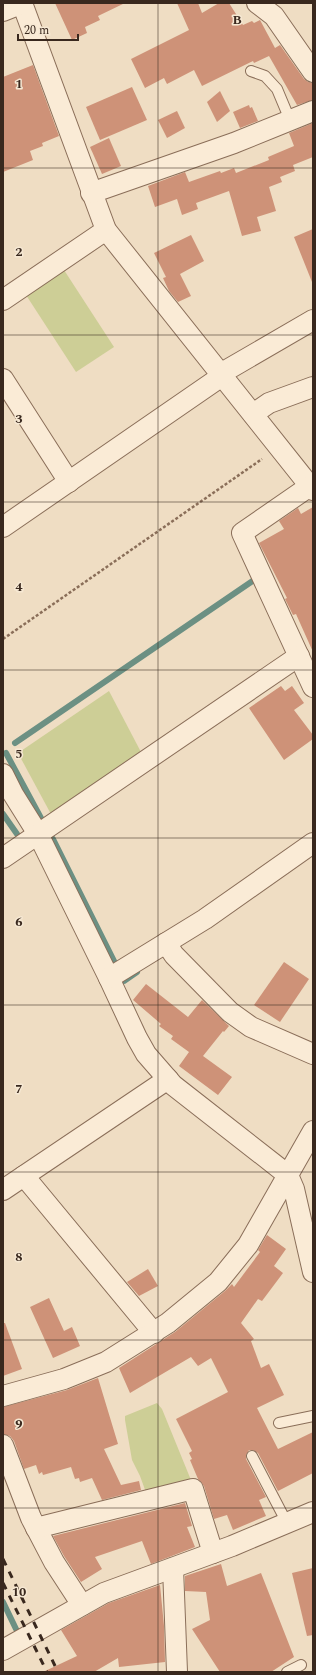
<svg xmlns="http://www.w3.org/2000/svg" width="316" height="1675" font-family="Spectral,serif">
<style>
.green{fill:#cdce96}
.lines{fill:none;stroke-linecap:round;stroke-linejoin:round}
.stream{stroke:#6c9083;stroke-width:6}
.building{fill:#ce9278}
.service-casing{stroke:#8a6e59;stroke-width:12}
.minor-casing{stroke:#8a6e59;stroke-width:22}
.path{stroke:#8a6e59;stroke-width:2.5;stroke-dasharray:3 2;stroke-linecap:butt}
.service{stroke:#faebd6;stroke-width:10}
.minor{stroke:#faebd6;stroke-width:20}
.rail{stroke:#39281e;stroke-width:3;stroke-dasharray:7 7;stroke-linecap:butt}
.grid{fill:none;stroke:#39281e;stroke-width:1;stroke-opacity:0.55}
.grid-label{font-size:13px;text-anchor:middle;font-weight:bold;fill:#39281e;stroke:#f6e8d3;stroke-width:3;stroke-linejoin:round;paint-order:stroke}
</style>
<rect width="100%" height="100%" fill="#efddc3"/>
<!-- green -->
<g class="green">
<path d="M 64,270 L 114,347 L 76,372 L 26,295 Z"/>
<path d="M 109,691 L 142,754 L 52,816 L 18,753 Z"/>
<path d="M 157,1403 L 162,1409 L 193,1485 L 148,1498 L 140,1476 L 132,1460 L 125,1420 L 125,1416 Z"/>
</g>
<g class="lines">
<!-- stream -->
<g class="stream">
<path d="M 15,743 L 254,580"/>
<path d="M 6,753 L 42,820"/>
<path d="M 3,814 L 17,834"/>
<path d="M 53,839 L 116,965"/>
<path d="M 123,978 L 124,981 L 137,972"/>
<path d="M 3,1602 L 16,1629"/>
</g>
</g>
<!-- building -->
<g class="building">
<path d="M 55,3 L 125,3 L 98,16 L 100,20 L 85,27 L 87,33 L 72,40 Z"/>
<path d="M 177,3 L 198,3 L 202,13 L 219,3 L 229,3 L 243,25 L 252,21 L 254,23 L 260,20 L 275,48 L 280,45 L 304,79 L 308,82 L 313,83 L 313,100 L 297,105 L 269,56 L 254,63 L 253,61 L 202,86 L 194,70 L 167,84 L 164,78 L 145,88 L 131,59 L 189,30 Z"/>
<path d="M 33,65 L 59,136 L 42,143 L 43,146 L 30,151 L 33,160 L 3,172 L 3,77 Z"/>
<path d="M 132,87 L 147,120 L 100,140 L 86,107 Z"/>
<path d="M 220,91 L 230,111 L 217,122 L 207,102 Z"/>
<path d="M 249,105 L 250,108 L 252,107 L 258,121 L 240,128 L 233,112 Z"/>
<path d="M 177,111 L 185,128 L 167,138 L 158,120 Z"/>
<path d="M 313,123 L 313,157 L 293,165 L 295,171 L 280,177 L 282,182 L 269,187 L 276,211 L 257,217 L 261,231 L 242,236 L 229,191 L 196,203 L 198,209 L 182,215 L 177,199 L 155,207 L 148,186 L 185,172 L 189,182 L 220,171 L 221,173 L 234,168 L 236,173 L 269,160 L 268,157 L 294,146 L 289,133 Z"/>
<path d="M 109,138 L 121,166 L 102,174 L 90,147 Z"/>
<path d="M 313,229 L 313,282 L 312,282 L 294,237 Z"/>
<path d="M 191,235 L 204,261 L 180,274 L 191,296 L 178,302 L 169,291 L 163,278 L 166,277 L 154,253 Z"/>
<path d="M 313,507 L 313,652 L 296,614 L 293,615 L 285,599 L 287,598 L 259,543 L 284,529 L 279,521 L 298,508 L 301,514 Z"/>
<path d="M 281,686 L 285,691 L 292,686 L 304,703 L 294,710 L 313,735 L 313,739 L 284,760 L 249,708 Z"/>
<path d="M 284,962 L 309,979 L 280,1022 L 254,1005 Z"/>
<path d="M 146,984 L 188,1017 L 202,1000 L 229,1026 L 224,1032 L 223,1031 L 203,1056 L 232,1077 L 218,1095 L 179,1066 L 189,1052 L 171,1039 L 173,1036 L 159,1026 L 161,1024 L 133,1000 Z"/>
<path d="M 267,1235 L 286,1249 L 274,1266 L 283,1273 L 262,1301 L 258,1299 L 241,1323 L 254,1339 L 251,1341 L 261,1368 L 269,1364 L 284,1395 L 257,1408 L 278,1449 L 313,1432 L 313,1473 L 278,1491 L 258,1453 L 253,1450 L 249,1450 L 246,1455 L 246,1459 L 266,1497 L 259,1500 L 266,1516 L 233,1530 L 227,1515 L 214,1519 L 204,1486 L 198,1479 L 190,1460 L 192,1459 L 189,1453 L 192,1451 L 176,1419 L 228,1392 L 211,1358 L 198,1366 L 191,1357 L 130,1393 L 119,1368 L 175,1332 L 225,1291 L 232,1284 L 234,1287 L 260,1252 L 258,1250 Z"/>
<path d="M 148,1269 L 158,1286 L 139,1296 L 127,1282 Z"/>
<path d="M 49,1298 L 64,1331 L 72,1327 L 80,1346 L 53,1358 L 30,1307 Z"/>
<path d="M 3,1323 L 5,1323 L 22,1369 L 3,1376 Z"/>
<path d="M 98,1378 L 118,1444 L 104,1449 L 121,1485 L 139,1481 L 141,1490 L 102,1500 L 92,1478 L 80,1482 L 79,1478 L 75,1479 L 71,1467 L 43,1475 L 42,1472 L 39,1474 L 36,1465 L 24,1469 L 14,1441 L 10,1436 L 3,1434 L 3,1407 L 67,1390 Z"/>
<path d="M 185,1503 L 192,1526 L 187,1527 L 195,1547 L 151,1564 L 142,1541 L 95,1557 L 102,1569 L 81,1582 L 64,1556 L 53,1536 Z"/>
<path d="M 221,1564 L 227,1586 L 261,1573 L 294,1657 L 271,1672 L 220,1672 L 192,1629 L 210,1620 L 206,1592 L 185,1591 L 185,1576 Z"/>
<path d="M 313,1568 L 313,1635 L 307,1636 L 292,1573 Z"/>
<path d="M 160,1585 L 164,1626 L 165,1662 L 119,1667 L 118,1658 L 94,1672 L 43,1672 L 77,1656 L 61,1630 L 109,1603 Z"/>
</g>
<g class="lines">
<defs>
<g id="service">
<path d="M 251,71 L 265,76 L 277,89 L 290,120"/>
<path d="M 279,1423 L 313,1416"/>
<path d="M 252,1456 L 287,1523"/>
<path d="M 287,1672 L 301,1665"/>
</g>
<g id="minor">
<path d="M 22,3 L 106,230 L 313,490"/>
<path d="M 257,3 L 274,16 L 313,72"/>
<path d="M 3,11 L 23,3"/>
<path d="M 91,193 L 234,143 L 313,111"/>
<path d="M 3,300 L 106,230"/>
<path d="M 220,374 L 313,320"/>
<path d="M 3,379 L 69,482"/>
<path d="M 253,414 L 269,403 L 313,387"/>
<path d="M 310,486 L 242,533 L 313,687"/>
<path d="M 3,527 L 222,376"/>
<path d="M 3,774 L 13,794 L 38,834 L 109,978 L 137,1038 L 146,1054 L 173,1085 L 288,1175 L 294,1189 L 313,1272"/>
<path d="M 3,858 L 299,656"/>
<path d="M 166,943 L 174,955 L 230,1012 L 251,1027 L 313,1054"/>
<path d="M 109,978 L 205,919 L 313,843"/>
<path d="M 24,1176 L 154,1333"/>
<path d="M 3,1190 L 168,1079"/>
<path d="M 3,1396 L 64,1379 L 106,1362 L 168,1323 L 218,1282 L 248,1245 L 313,1131"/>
<path d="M 3,1445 L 31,1518 L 54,1562 L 82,1605"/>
<path d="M 36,1528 L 193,1489 L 213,1553"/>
<path d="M 173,1568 L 177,1672"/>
<path d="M 3,1650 L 104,1593 L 232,1546 L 313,1512"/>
</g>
</defs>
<!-- service casing -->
<use href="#service" class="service-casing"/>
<!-- minor casing -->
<use href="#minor" class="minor-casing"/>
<!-- path -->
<path class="path" d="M 3,639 L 262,459"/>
<!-- service -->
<use href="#service" class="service"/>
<!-- minor -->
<use href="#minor" class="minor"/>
<!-- rail -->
<g class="rail">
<path d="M 3,1559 L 58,1672"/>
<path d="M 3,1583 L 47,1672"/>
</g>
</g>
<!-- grid -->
<path class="grid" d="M 158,3 L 158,1672M 3,168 L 313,168M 3,335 L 313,335M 3,502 L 313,502M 3,670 L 313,670M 3,838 L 313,838M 3,1005 L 313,1005M 3,1172 L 313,1172M 3,1340 L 313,1340M 3,1508 L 313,1508"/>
<g class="grid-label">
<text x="237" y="24">B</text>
<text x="19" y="88">1</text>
<text x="19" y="256">2</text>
<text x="19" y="423">3</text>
<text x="19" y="591">4</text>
<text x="19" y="758">5</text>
<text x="19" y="926">6</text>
<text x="19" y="1093">7</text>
<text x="19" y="1261">8</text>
<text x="19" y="1428">9</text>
<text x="19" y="1596">10</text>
</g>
<!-- border -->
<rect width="316" height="1675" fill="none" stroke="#39281e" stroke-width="8"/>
<!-- scale -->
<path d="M18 34v6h60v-6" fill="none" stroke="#39281e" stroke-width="2"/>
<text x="24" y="34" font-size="12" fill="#39281e" stroke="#f6e8d3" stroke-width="3" paint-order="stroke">20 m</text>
</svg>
